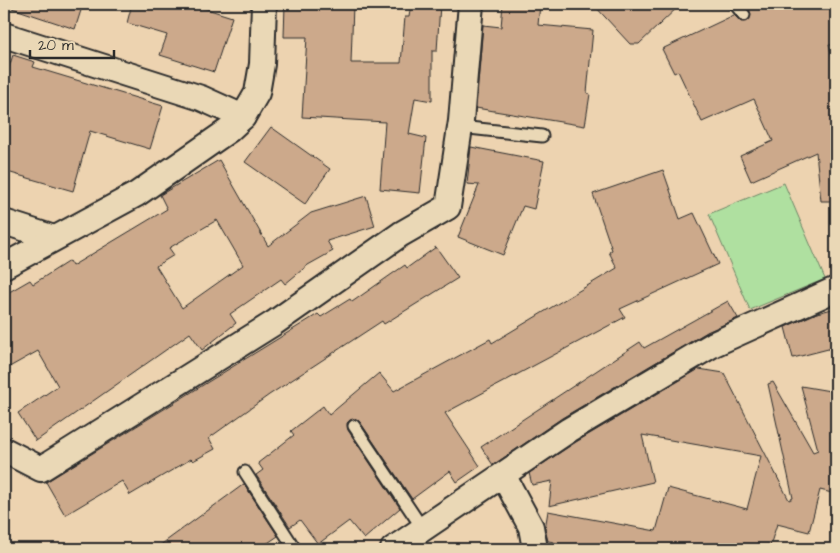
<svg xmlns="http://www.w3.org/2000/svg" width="840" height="553" font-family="'Architects Daughter',sans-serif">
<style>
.green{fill:#afe0a0;stroke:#6d8666}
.building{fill:#cca98b;stroke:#2b2b2b;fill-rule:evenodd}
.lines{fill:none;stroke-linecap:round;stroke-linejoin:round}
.service-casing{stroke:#2b2b2b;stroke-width:15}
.minor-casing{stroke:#2b2b2b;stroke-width:28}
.service{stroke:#ead8b6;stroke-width:11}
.minor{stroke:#ead8b6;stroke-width:24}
</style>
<rect width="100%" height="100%" fill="#edd3b0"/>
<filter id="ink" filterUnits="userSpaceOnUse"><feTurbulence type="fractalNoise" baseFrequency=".02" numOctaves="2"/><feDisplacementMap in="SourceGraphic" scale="10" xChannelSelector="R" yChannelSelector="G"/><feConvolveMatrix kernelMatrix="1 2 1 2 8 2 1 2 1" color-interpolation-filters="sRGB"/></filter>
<g filter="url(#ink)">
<!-- green -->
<path class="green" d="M 784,183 L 825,279 L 750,310 L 709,214 Z"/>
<!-- building -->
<g class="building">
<path d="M 13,4 L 83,4 L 75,29 L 12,8 Z"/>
<path d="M 132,4 L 191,4 L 232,17 L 214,72 L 160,55 L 167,35 L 127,23 Z"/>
<path d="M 285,4 L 353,4 L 351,63 L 401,63 L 405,17 L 409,17 L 411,4 L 440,4 L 437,51 L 432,51 L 432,101 L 415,98 L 409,134 L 426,138 L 420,193 L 380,189 L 385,122 L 302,117 L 307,37 L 284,37 Z"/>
<path d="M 503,4 L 540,4 L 538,25 L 593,30 L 587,93 L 590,94 L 585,126 L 476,108 L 483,25 L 501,27 Z"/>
<path d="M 593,4 L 681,4 L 639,44 L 630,44 Z"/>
<path d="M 759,4 L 836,4 L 836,45 L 829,45 L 836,71 L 836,201 L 821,201 L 816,152 L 751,181 L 740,156 L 773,141 L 754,99 L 702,122 L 678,71 L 674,73 L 662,49 L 734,15 L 741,22 L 748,21 L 751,14 L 749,9 Z"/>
<path d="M 13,55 L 35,62 L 33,67 L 163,106 L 150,149 L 90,131 L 73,191 L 4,171 L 4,68 L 8,70 Z"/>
<path d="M 271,127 L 330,169 L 305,204 L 245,162 Z"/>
<path d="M 471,147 L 544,161 L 534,209 L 523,206 L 503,255 L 458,237 L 479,185 L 467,184 Z"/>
<path d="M 219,160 L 268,246 L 311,213 L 366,196 L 375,226 L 327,241 L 333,251 L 308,265 L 285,284 L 281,279 L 230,314 L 236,323 L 202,350 L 190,333 L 36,441 L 18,413 L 58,386 L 38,351 L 4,370 L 4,295 L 30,280 L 33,284 L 69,261 L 72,266 L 167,209 L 160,195 ZM 217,220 L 243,265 L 182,308 L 156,266 L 174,255 L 169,248 Z"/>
<path d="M 663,170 L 680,219 L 694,213 L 718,264 L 620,309 L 625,317 L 445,413 L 480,466 L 457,482 L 450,471 L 412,499 L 360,422 L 357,419 L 350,420 L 347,423 L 348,430 L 400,508 L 364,539 L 349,521 L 318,544 L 300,520 L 290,527 L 256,475 L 263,470 L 258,463 L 294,435 L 291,431 L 323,406 L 329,415 L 379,373 L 394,391 L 490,339 L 492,343 L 617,268 L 609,252 L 612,250 L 593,194 Z"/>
<path d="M 436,247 L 458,278 L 384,324 L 382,321 L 269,395 L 209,438 L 215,449 L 193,461 L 191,459 L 130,495 L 122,481 L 65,515 L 46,482 L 318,314 L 321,317 L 350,299 L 352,302 L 405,265 L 407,268 Z"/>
<path d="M 728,301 L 738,318 L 707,332 L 562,418 L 493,465 L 481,447 L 640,342 L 644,348 Z"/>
<path d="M 836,308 L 836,347 L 793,358 L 785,327 L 817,313 Z"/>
<path d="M 699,369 L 724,373 L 789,500 L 793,498 L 768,384 L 773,382 L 813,452 L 818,450 L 801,386 L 836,392 L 836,494 L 820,490 L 809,532 L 777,524 L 769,549 L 553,549 L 554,542 L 548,541 L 545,529 L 548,511 L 656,531 L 668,488 L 747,509 L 761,456 L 642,435 L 653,482 L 549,506 L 552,481 L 532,485 L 529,473 L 576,442 Z"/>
<path d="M 244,484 L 278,536 L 259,549 L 155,549 Z"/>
</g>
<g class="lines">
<defs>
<g id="service">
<path d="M 735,4 L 744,15"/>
<path d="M 460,127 L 542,136"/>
<path d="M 354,426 L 423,529"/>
<path d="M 245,472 L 295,549"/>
</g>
<g id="minor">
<path d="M 4,35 L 201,98 L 243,117"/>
<path d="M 4,222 L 54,238"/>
<path d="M 4,266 L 137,194 L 229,130 L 243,117 L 257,93 L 262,64 L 264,4"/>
<path d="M 4,450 L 41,469 L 274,323 L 401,234 L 448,207 L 461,121 L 471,4"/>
<path d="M 503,475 L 531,527 L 535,549"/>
<path d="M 393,549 L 569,430 L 714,344 L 836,289"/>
</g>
</defs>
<!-- service casing -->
<use href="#service" class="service-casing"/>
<!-- minor casing -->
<use href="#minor" class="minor-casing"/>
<!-- service -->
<use href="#service" class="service"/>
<!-- minor -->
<use href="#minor" class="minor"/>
</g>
</g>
<!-- margin -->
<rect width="840" height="553" fill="none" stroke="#ead8b6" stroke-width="20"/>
<rect x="10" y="10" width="820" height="533" fill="none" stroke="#2b2b2b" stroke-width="2" filter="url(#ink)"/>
<!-- scale -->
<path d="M30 50v8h84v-8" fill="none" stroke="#2b2b2b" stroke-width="2.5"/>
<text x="38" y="50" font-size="15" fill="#2b2b2b" stroke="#ead8b6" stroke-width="4" paint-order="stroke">20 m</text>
</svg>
